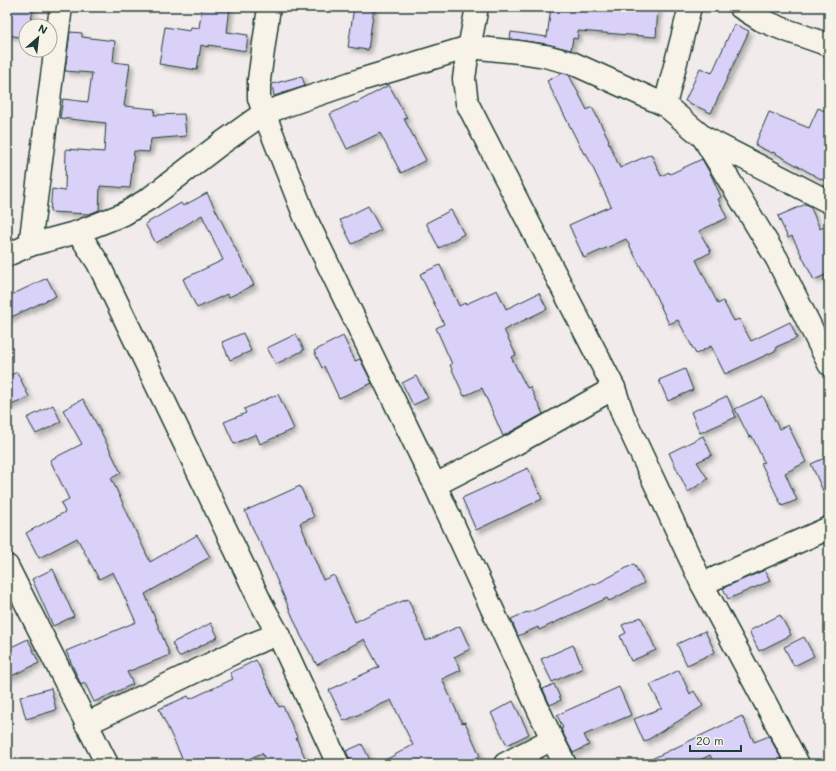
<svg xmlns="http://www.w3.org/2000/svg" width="836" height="771" font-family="Mali,sans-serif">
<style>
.building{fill:#dad1f9;stroke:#1f3d34;filter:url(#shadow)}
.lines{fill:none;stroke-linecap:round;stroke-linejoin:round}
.minor-casing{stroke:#1f3d34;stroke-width:25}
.minor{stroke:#f7f3e8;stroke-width:22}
</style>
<defs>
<filter id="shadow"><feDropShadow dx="3.5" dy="3.5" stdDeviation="2" flood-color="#0004"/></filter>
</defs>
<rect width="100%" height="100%" fill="#f1eceb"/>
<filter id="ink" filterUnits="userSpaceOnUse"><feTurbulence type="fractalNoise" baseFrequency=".025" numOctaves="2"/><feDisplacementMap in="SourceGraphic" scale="8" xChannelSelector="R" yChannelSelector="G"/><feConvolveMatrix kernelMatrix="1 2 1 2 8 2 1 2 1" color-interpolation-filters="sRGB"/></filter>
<g filter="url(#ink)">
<!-- building -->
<g class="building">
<path d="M 7,7 L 33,7 L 31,22 L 46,23 L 46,26 L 26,26 L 26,38 L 7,35 Z"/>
<path d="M 202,7 L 230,7 L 227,32 L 248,35 L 246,51 L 209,45 L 208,47 L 201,45 L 197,70 L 159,64 L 165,27 L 190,31 L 191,27 L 199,28 Z"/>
<path d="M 354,7 L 374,7 L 368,50 L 348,47 Z"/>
<path d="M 551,7 L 658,7 L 656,37 L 578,31 L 577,39 L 573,38 L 571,50 L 547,44 L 510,39 L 511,32 L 547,37 Z"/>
<path d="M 734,24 L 749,31 L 711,113 L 685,101 L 700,68 L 712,73 Z"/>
<path d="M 70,32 L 82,33 L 82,37 L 115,41 L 113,62 L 130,64 L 124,106 L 155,109 L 154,115 L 184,114 L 186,136 L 151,139 L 149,152 L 134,151 L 130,188 L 100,186 L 99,210 L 89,214 L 50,212 L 52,189 L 65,191 L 66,149 L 104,152 L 106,123 L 60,118 L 63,99 L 88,102 L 92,73 L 65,71 Z"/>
<path d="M 562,73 L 569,75 L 587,110 L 592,107 L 609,140 L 608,141 L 620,168 L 651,154 L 661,176 L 669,172 L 670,174 L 702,159 L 711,175 L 721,197 L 718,199 L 727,218 L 699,231 L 711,252 L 696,260 L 718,304 L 723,301 L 734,321 L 739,319 L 751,341 L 790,322 L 797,338 L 776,347 L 777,350 L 725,374 L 711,346 L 696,354 L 678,320 L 669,324 L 653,290 L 626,239 L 584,258 L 569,225 L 611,206 L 586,153 L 584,154 L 547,81 Z"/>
<path d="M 302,76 L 305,86 L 274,96 L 272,84 Z"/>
<path d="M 389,85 L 407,118 L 404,119 L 426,160 L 401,173 L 380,133 L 347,149 L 330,114 L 355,102 L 356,103 Z"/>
<path d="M 818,108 L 829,113 L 829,182 L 819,178 L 773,152 L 772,153 L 755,145 L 769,112 L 809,128 Z"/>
<path d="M 207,193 L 254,285 L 229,297 L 227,294 L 197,308 L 183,279 L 223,260 L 202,215 L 156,243 L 145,224 L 181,203 L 183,206 Z"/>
<path d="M 806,204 L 810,206 L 820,229 L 829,224 L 829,273 L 814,280 L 792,236 L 788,238 L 778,216 Z"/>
<path d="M 368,206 L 381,230 L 352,244 L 340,220 Z"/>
<path d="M 451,210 L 464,234 L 439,248 L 426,223 Z"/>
<path d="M 440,265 L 459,306 L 465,303 L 466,304 L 497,290 L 506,309 L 539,293 L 547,309 L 504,330 L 516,355 L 511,357 L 527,388 L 530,387 L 543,414 L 503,436 L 482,388 L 464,396 L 450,365 L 452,364 L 436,328 L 444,324 L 420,274 Z"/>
<path d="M 47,278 L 56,296 L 7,319 L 7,297 Z"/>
<path d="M 243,333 L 251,351 L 230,360 L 222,342 Z"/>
<path d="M 296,334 L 304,350 L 276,364 L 267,348 Z"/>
<path d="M 343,336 L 355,361 L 360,359 L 372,383 L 339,398 L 324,366 L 322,368 L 314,351 Z"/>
<path d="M 685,369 L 693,390 L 668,401 L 659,380 Z"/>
<path d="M 17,372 L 29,397 L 7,407 L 7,377 Z"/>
<path d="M 416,376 L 428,398 L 413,405 L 402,383 Z"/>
<path d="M 278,394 L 294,429 L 260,444 L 256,434 L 234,444 L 224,422 L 246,413 L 244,409 Z"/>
<path d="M 727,396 L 736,417 L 700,433 L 691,412 Z"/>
<path d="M 763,396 L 779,429 L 788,425 L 806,462 L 785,473 L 797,500 L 782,506 L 761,463 L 764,462 L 752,436 L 749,437 L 735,409 Z"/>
<path d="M 83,399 L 102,434 L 121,473 L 111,478 L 150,562 L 197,535 L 210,557 L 145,594 L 170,655 L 127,672 L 133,684 L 94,702 L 85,683 L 81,685 L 66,651 L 136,622 L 113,572 L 99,579 L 77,538 L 39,558 L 26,533 L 65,512 L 61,503 L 69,499 L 50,460 L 82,444 L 63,410 Z"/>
<path d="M 53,405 L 61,422 L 36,434 L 27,418 Z"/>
<path d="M 703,436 L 712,455 L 697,462 L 708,479 L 688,492 L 669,453 Z"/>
<path d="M 829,456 L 829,504 L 811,464 Z"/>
<path d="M 528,468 L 542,499 L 476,530 L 462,498 Z"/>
<path d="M 300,486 L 314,517 L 300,523 L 323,580 L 334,575 L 355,622 L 377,611 L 408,599 L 426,641 L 460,626 L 470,649 L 454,657 L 461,670 L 442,679 L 462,723 L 465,722 L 480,756 L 461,764 L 378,764 L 413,745 L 391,700 L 344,721 L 329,690 L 379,667 L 364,639 L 317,665 L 301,636 L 260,541 L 259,542 L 245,511 Z"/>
<path d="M 634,564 L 644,583 L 609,601 L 607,598 L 539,630 L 538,627 L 518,636 L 511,619 L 527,612 L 528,613 L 593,583 L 594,585 Z"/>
<path d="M 53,569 L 74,616 L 53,626 L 32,579 Z"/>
<path d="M 765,570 L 770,581 L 728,599 L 723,588 Z"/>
<path d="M 780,615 L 791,635 L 759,651 L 749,631 Z"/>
<path d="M 641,617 L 656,650 L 631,661 L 620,636 L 626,633 L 622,625 Z"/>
<path d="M 211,623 L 218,637 L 179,657 L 172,643 Z"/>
<path d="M 705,631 L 715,652 L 687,665 L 677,644 Z"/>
<path d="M 804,637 L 814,656 L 794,666 L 784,647 Z"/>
<path d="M 28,639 L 39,663 L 7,678 L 7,649 Z"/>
<path d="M 573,645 L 583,668 L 552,682 L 541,659 Z"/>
<path d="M 256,660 L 279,707 L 283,706 L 297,737 L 296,738 L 308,764 L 268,764 L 262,753 L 237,764 L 185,764 L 159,709 L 188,696 L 190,699 L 233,679 L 230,673 Z"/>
<path d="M 679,670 L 690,694 L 694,691 L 703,706 L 644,742 L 634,719 L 662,708 L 650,685 Z"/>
<path d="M 554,684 L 561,700 L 550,705 L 543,689 Z"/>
<path d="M 619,687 L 631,715 L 584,735 L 589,745 L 573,753 L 561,729 L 563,728 L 557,715 Z"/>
<path d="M 51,688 L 56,710 L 26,719 L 20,697 Z"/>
<path d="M 513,701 L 529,734 L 507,745 L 491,713 Z"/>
<path d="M 742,716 L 754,742 L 769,736 L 784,764 L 714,764 L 710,755 L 692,764 L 641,764 Z"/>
<path d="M 362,744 L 372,764 L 352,764 L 346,751 Z"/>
</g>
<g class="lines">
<defs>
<g id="minor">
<path d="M 269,7 L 259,80 L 259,98 L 264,113 L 305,217 L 435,485 L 552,739 L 565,764"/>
<path d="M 477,7 L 466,64 L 464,79 L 467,103 L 614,388 L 623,415 L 702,584 L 798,764"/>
<path d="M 740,7 L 761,20 L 783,29 L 829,45"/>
<path d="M 665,105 L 690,7"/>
<path d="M 703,137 L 777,259 L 829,364"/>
<path d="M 78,232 L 98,263 L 112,292 L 261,603 L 278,634 L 250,645 L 86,724"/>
<path d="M 30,245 L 61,7"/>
<path d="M 7,255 L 30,245 L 78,232 L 124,214 L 150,198 L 219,145 L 264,113 L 360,80 L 469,47 L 519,52 L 545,56 L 572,63 L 665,105 L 703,137 L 829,202"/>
<path d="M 435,485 L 515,444 L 614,388"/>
<path d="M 7,566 L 107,764"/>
<path d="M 702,584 L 829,528"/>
<path d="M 278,634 L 338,764"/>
<path d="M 505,764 L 552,739"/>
</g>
</defs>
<!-- minor casing -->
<use href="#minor" class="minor-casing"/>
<!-- minor -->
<use href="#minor" class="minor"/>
</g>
</g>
<!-- margin -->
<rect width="836" height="771" fill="none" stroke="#f7f3e8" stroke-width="24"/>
<rect x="12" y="12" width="812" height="747" fill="none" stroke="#1f3d34" stroke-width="1.5" filter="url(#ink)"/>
<!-- north arrow -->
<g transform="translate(38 38) rotate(28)"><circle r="19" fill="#f7f3e8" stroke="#a1aaa0"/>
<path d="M0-3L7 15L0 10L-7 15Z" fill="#1f3d34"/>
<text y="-6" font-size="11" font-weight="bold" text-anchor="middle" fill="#1f3d34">N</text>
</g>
<!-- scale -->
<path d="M690 745v6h51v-6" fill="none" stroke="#1f3d34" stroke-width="2"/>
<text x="696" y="745" font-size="12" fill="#1f3d34" stroke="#f7f3e8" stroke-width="3" paint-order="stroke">20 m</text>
</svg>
